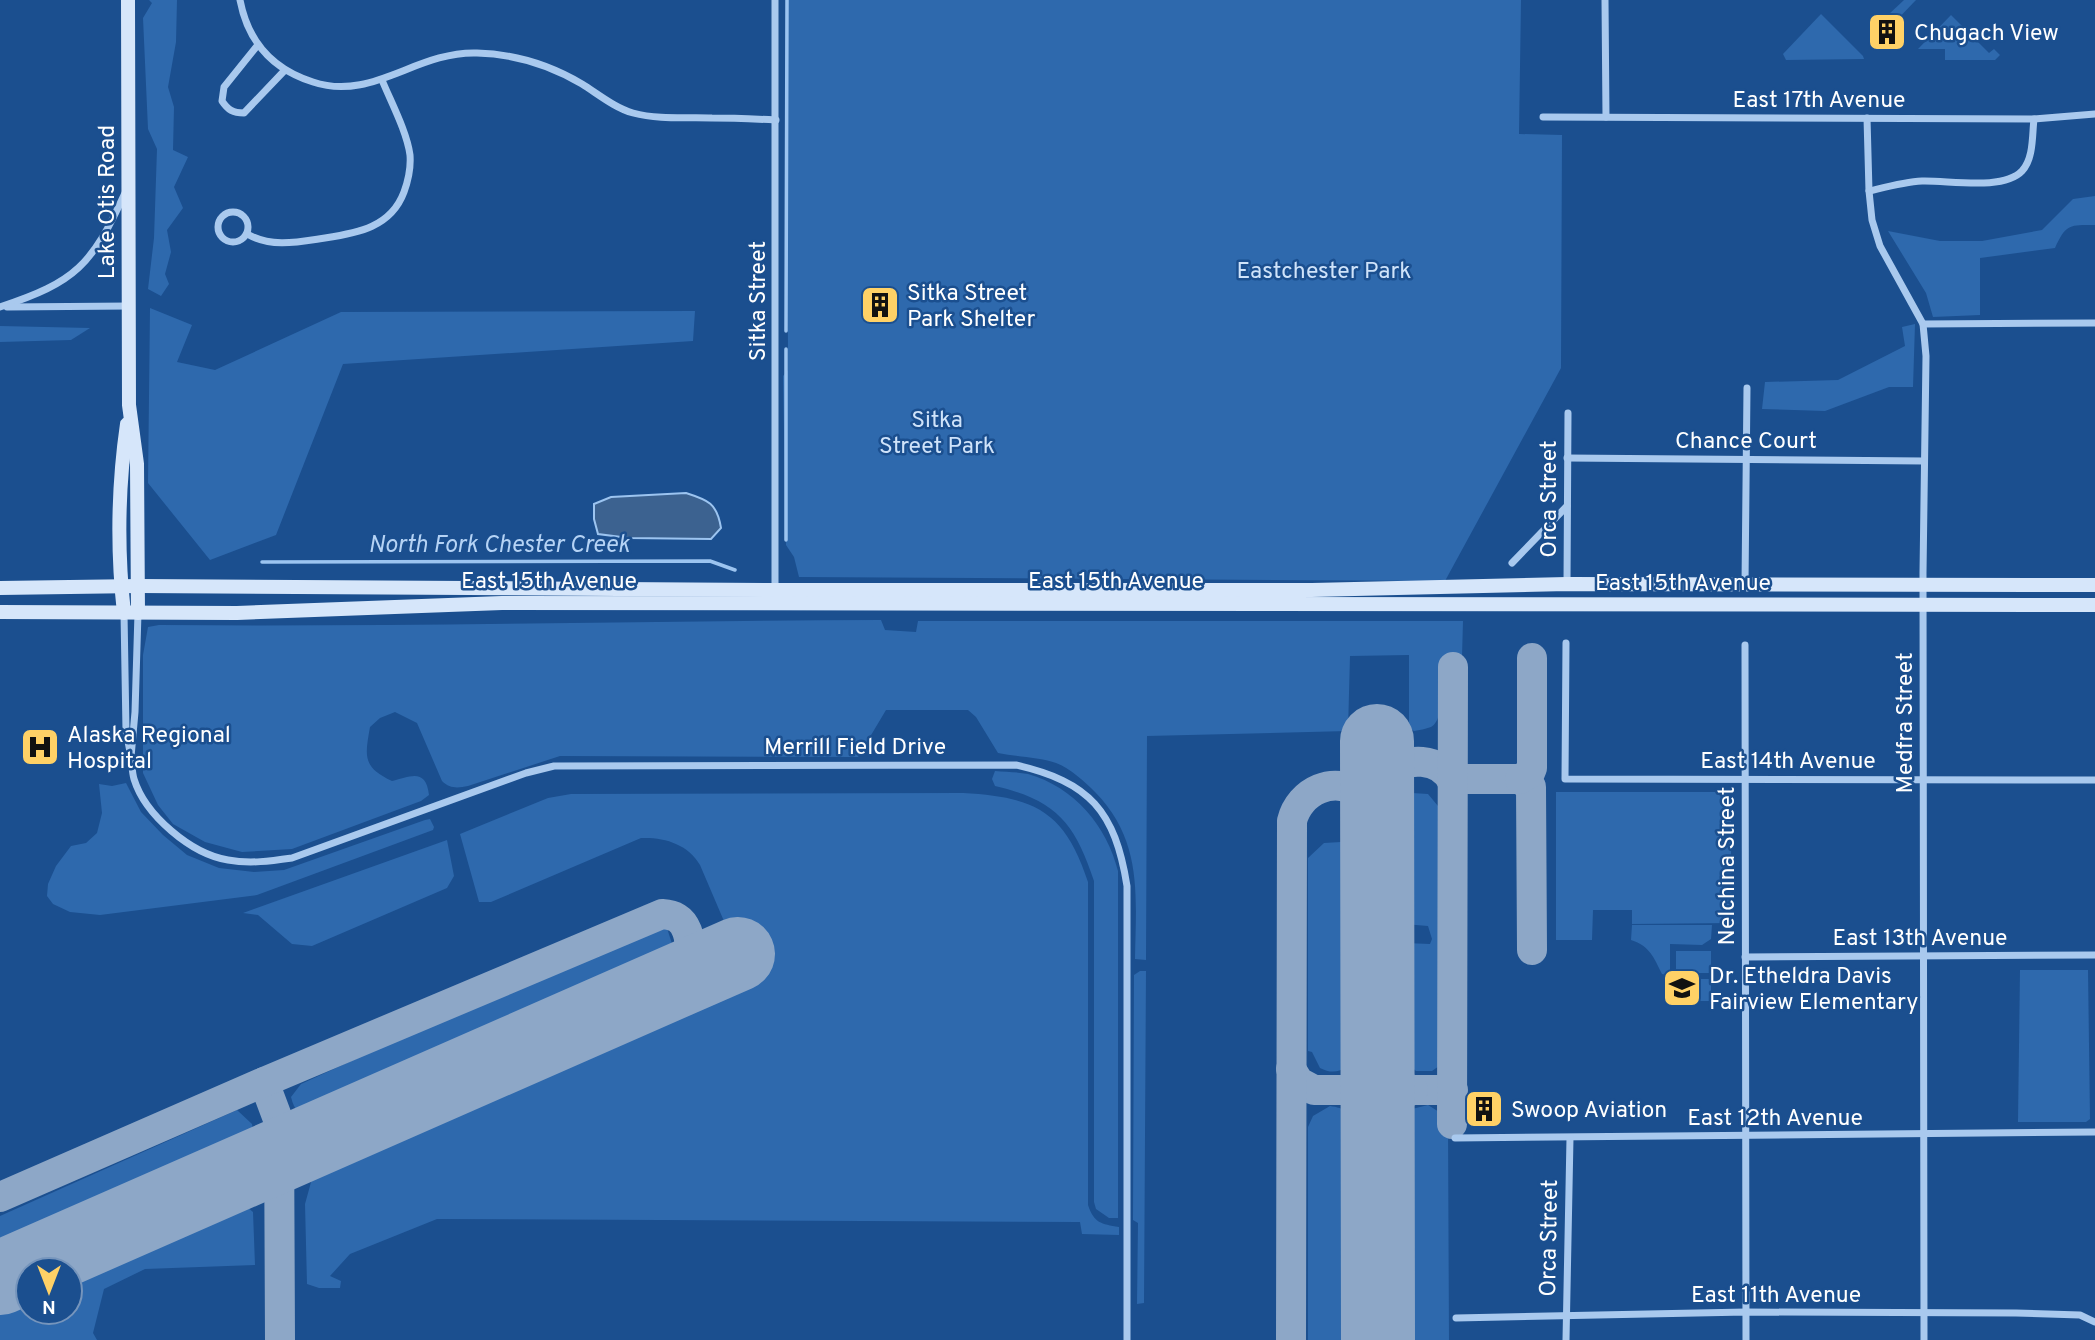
<svg xmlns="http://www.w3.org/2000/svg" width="2095" height="1340" font-family="Overpass,sans-serif">
<style>
.green{fill:#2e69ad}
.water{fill:#3c6290;stroke:#9cc4f0;stroke-width:2}
.lines{fill:none;stroke-linecap:round;stroke-linejoin:round}
.stream{stroke:#9cc4f0;stroke-width:3.5}
.taxiway{stroke:#8da7c7;stroke-width:30}
.runway{stroke:#8da7c7;stroke-width:74}
.minor{stroke:#a9c9ee;stroke-width:7}
.secondary{stroke:#d6e6fa;stroke-width:14}
.labels{text-anchor:middle;stroke-width:5;stroke-linejoin:round;paint-order:stroke}
.poi-label{font-size:23px;fill:#fff;stroke:#1b4f8f;text-anchor:start}
.street-label{font-size:23px;fill:#fff;stroke:#1b4f8f}
.park-label{font-size:23px;fill:#cfe3fa;stroke:#1b4f8f}
.water-label{font-size:24px;font-style:italic;fill:#b5d3f5;stroke:#1b4f8f}
</style>
<rect width="100%" height="100%" fill="#1b4f8f"/>
<!-- green -->
<g class="green">
<path d="M 149,0 L 177,0 L 176,42 L 168,87 L 174,107 L 173,150 L 188,157 L 174,187 L 183,208 L 167,230 L 171,252 L 165,274 L 169,284 L 161,296 L 148,289 L 154,238 L 157,149 L 148,129 L 143,18 L 152,3 Z"/>
<path d="M 787,0 L 1521,0 L 1519,134 L 1562,135 L 1561,368 L 1445,581 L 799,577 L 794,557 L 786,545 L 783,376 L 788,370 Z"/>
<path d="M 1904,0 L 1916,0 L 1891,26 L 1888,15 Z"/>
<path d="M 1821,14 L 1863,56 L 1864,59 L 1786,60 L 1783,54 Z"/>
<path d="M 1951,15 L 1989,53 L 1994,49 L 2000,55 L 1995,60 L 1945,60 L 1945,49 L 1918,49 Z"/>
<path d="M 2095,196 L 2095,225 C 2069,225 2066,224 2055,248 L 1980,258 L 1980,315 L 1933,317 L 1926,293 L 1888,231 L 1940,241 L 1982,241 L 2042,230 L 2073,199 Z"/>
<path d="M 150,308 L 192,325 L 177,362 L 215,370 L 341,312 L 695,311 L 693,341 L 343,364 L 276,535 L 210,560 L 148,483 Z"/>
<path d="M 1915,324 L 1913,387 L 1889,387 L 1825,411 L 1762,409 L 1765,382 L 1838,380 L 1905,346 L 1902,327 Z"/>
<path d="M 0,326 L 90,328 L 71,340 L 0,342 Z"/>
<path d="M 881,620 L 885,630 L 916,632 L 918,621 L 1463,621 L 1462,657 L 1441,658 C 1441,674 1446,719 1431,727 C 1426,729 1419,730 1414,731 L 1409,728 L 1409,655 L 1350,656 L 1348,731 L 1147,736 L 1146,960 L 1135,959 C 1136,896 1143,841 1095,792 C 1085,782 1070,768 1056,763 C 1038,757 1017,757 998,753 L 976,717 L 968,710 L 886,710 L 858,757 L 560,756 L 468,786 C 458,788 450,789 442,781 L 417,723 L 395,712 L 380,718 L 370,727 C 365,756 362,767 392,781 C 411,776 426,768 429,795 L 421,801 L 292,849 L 242,852 L 205,842 L 173,824 L 158,805 L 143,773 L 143,655 L 148,627 L 159,625 C 399,627 640,621 881,620 Z"/>
<path d="M 995,771 C 1006,772 1018,772 1028,774 C 1074,787 1107,826 1118,871 L 1118,1218 L 1109,1218 L 1096,1209 L 1094,1202 L 1094,881 C 1075,823 1056,800 995,786 L 992,779 Z"/>
<path d="M 126,783 L 141,812 L 163,835 L 187,855 L 219,868 L 254,872 L 284,870 L 425,820 L 430,819 L 434,827 L 433,830 L 257,895 L 100,915 L 70,912 L 53,904 L 47,896 L 48,884 L 56,866 L 71,846 L 86,843 L 97,833 L 102,813 L 99,784 L 112,786 Z"/>
<path d="M 1556,792 L 1731,792 L 1731,923 L 1632,924 L 1632,910 L 1593,910 L 1592,940 L 1556,940 Z"/>
<path d="M 963,793 C 1035,797 1065,811 1088,882 L 1088,1205 C 1094,1223 1101,1224 1119,1227 L 1119,1235 L 1082,1234 L 1080,1222 L 437,1219 L 350,1254 L 330,1276 L 341,1281 L 340,1288 L 319,1288 L 307,1284 L 305,1204 L 313,1175 L 328,1162 L 747,975 L 700,865 C 688,844 664,837 641,838 L 491,902 L 479,902 L 460,834 L 548,798 L 571,794 Z"/>
<path d="M 1412,793 L 1428,794 L 1438,806 L 1439,1066 L 1432,1071 L 1416,1071 L 1407,1063 L 1402,1054 L 1402,946 L 1405,943 L 1430,944 L 1432,939 L 1428,926 L 1404,924 L 1404,800 L 1406,794 Z"/>
<path d="M 447,840 L 454,876 L 447,888 L 312,946 L 292,944 L 258,915 L 243,913 Z"/>
<path d="M 1341,842 L 1352,852 L 1354,863 L 1356,1057 C 1347,1070 1335,1076 1320,1068 L 1312,1052 L 1308,1051 L 1308,858 L 1324,843 Z"/>
<path d="M 656,925 L 667,928 L 673,947 L 665,956 L 314,1118 C 300,1117 294,1110 291,1097 L 301,1084 L 646,926 Z"/>
<path d="M 1632,925 L 1712,925 L 1711,939 L 1702,945 L 1670,944 L 1670,972 L 1666,975 L 1662,974 C 1654,958 1650,946 1631,940 Z"/>
<rect x="1676" y="951" width="35" height="22"/>
<path d="M 2020,970 L 2088,970 L 2090,1119 L 2086,1122 L 2018,1122 Z"/>
<path d="M 1140,971 L 1146,971 L 1144,1303 L 1137,1304 L 1138,1223 L 1133,1220 L 1134,975 Z"/>
<rect x="1676" y="979" width="35" height="22"/>
<path d="M 1428,1105 L 1444,1115 L 1444,1124 L 1448,1124 L 1449,1340 L 1403,1340 L 1403,1121 L 1412,1109 Z"/>
<path d="M 1330,1106 C 1344,1108 1353,1112 1356,1126 L 1354,1340 L 1308,1340 L 1308,1127 L 1313,1116 Z"/>
<path d="M 237,1110 L 252,1124 L 254,1136 L 246,1148 L 0,1256 L 0,1216 Z"/>
<path d="M 227,1201 L 247,1207 L 253,1212 L 255,1265 L 145,1269 L 104,1289 L 93,1333 L 97,1340 L 0,1340 L 0,1303 L 28,1290 L 28,1312 L 70,1312 L 70,1271 Z"/>
</g>
<!-- water -->
<path class="water" d="M 686,493 C 708,500 717,503 721,528 L 711,539 L 629,538 L 598,534 L 594,519 L 594,504 L 611,497 Z"/>
<g class="lines">
<!-- stream -->
<g class="stream">
<path d="M 786,331 L 787,0"/>
<path d="M 786,540 L 786,349"/>
<path d="M 262,562 L 710,561 L 735,570"/>
</g>
<!-- taxiway -->
<g class="taxiway">
<path d="M 1453,779 L 1520,779 L 1531,787 L 1532,950"/>
<path d="M 1520,779 L 1530,773 L 1532,768 L 1532,658"/>
<path d="M 1377,797 C 1380,790 1381,782 1386,776 C 1404,755 1442,757 1453,783"/>
<path d="M 1378,1041 C 1382,1066 1387,1083 1413,1090"/>
<path d="M 1291,1069 L 1299,1082 L 1314,1090 L 1453,1090"/>
<path d="M 264,1082 L 279,1122 L 280,1340"/>
<path d="M 1452,1124 L 1453,667"/>
<path d="M 1378,1131 C 1384,1110 1391,1096 1413,1090"/>
<path d="M 0,1197 L 264,1082 L 662,914 C 674,915 682,918 687,931 C 699,964 665,980 641,995"/>
<path d="M 1291,1340 L 1292,821 C 1299,791 1335,774 1361,795 C 1369,801 1373,809 1377,817"/>
</g>
<!-- runway -->
<g class="runway">
<path d="M 1377,741 L 1378,1340"/>
<path d="M 0,1278 L 738,954"/>
</g>
<!-- minor -->
<g class="minor">
<path d="M 240,0 C 248,42 272,69 313,82 C 372,102 416,51 477,53 C 515,54 550,65 582,84 C 598,94 615,108 633,113 C 659,120 686,117 712,118 C 734,118 755,119 776,120"/>
<path d="M 775,0 L 775,591"/>
<path d="M 1605,0 L 1606,117"/>
<path d="M 257,46 L 224,87 L 222,101 C 228,110 233,113 244,113 L 285,70"/>
<path d="M 1543,117 L 2034,119 L 2095,114"/>
<path d="M 1867,118 L 1869,191 L 1872,220 L 1880,246 L 1923,324 L 1926,356 L 1923,573 L 1924,1340"/>
<path d="M 1869,191 C 1886,187 1904,182 1922,181 C 1948,180 2003,191 2022,171 C 2034,158 2032,135 2034,119"/>
<circle cx="233" cy="227" r="15"/>
<path d="M 247,234 C 272,248 298,242 325,238 C 358,233 391,227 404,192 C 408,181 411,168 410,155 C 407,132 391,102 382,80"/>
<path d="M 0,307 C 76,282 92,265 125,193"/>
<path d="M 7,307 L 129,306"/>
<path d="M 1923,324 L 2095,323"/>
<path d="M 1567,458 L 1924,461"/>
<path d="M 1512,563 L 1567,506"/>
<path d="M 1567,584 L 1568,413"/>
<path d="M 1745,584 L 1747,388"/>
<path d="M 124,613 L 126,731 L 131,757 L 135,712 L 138,613"/>
<path d="M 1566,643 L 1565,779 L 2095,780"/>
<path d="M 1745,645 L 1746,1340"/>
<path d="M 131,757 C 132,764 132,772 134,779 C 145,815 191,854 228,860 C 250,864 271,861 292,858 L 526,773 L 554,766 L 1016,765 C 1090,782 1115,811 1127,886 L 1127,1340"/>
<path d="M 1745,957 L 2095,955"/>
<path d="M 1455,1138 L 2095,1132"/>
<path d="M 1456,1318 L 1746,1312 L 2016,1313 L 2080,1315 L 2095,1322"/>
<path d="M 1566,1340 L 1570,1138"/>
</g>
<!-- secondary -->
<g class="secondary">
<path d="M 128,0 L 129,405 L 137,464 L 138,613"/>
<path d="M 0,588 L 139,586 L 767,590 L 1312,590 L 1567,584 L 2095,585"/>
<path d="M 0,612 L 237,613 L 502,603 L 2095,605"/>
<path d="M 124,613 C 117,550 118,486 127,424"/>
</g>
</g>
<!-- icons -->
<defs>
<symbol id="building-square" viewBox="-11 -11 22 22"><rect x="-9" y="-9" width="18" height="18" rx="4" fill="#ffd166" stroke="#1b4f8f"/><path d="M-4-6H4V6H1V3H-1V6H-4ZM-2.5-4.3h1.7v1.8h-1.7ZM.8-4.3h1.7v1.8H.8ZM-2.5-1h1.7V.8h-1.7ZM.8-1h1.7V.8H.8Z" fill="#111"/></symbol>
<symbol id="hospital-square" viewBox="-11 -11 22 22"><rect x="-9" y="-9" width="18" height="18" rx="4" fill="#ffd166" stroke="#1b4f8f"/><path d="M-5-5h3v3.5h4V-5h3V5h-3V1.5h-4V5h-3Z" fill="#111"/></symbol>
<symbol id="school-square" viewBox="-11 -11 22 22"><rect x="-9" y="-9" width="18" height="18" rx="4" fill="#ffd166" stroke="#1b4f8f"/><path d="M0-5L7-2L0 1L-7-2ZM-4 1L0 2.5L4 1V4Q0 6-4 4Z" fill="#111"/></symbol>
</defs>
<g fill-rule="evenodd">
<use href="#building-square" x="1865" y="10" width="44" height="44"/>
<use href="#building-square" x="858" y="283" width="44" height="44"/>
<use href="#hospital-square" x="18" y="725" width="44" height="44"/>
<use href="#school-square" x="1660" y="966" width="44" height="44"/>
<use href="#building-square" x="1462" y="1087" width="44" height="44"/>
</g>
<g class="labels">
<!-- poi labels -->
<g class="poi-label">
<text x="1914" y="40">Chugach View</text>
<text x="907" y="300">Sitka Street<tspan x="907" dy="26">Park Shelter</tspan></text>
<text x="67" y="742">Alaska Regional<tspan x="67" dy="26">Hospital</tspan></text>
<text x="1709" y="983">Dr. Etheldra Davis<tspan x="1709" dy="26">Fairview Elementary</tspan></text>
<text x="1511" y="1117">Swoop Aviation</text>
</g>
<!-- street labels -->
<g class="street-label">
<text x="1819" y="107">East 17th Avenue</text>
<text transform="translate(106 202) rotate(-90)" y="8">Lake Otis Road</text>
<text transform="translate(757 301) rotate(-90)" y="8">Sitka Street</text>
<text x="1746" y="448">Chance Court</text>
<text transform="translate(1548 499) rotate(-90)" y="8">Orca Street</text>
<text x="549" y="588">East 15th Avenue</text>
<text x="1116" y="588">East 15th Avenue</text>
<text x="1683" y="590">East 15th Avenue</text>
<text transform="translate(1904 723) rotate(-90)" y="8">Medfra Street</text>
<text x="855" y="754">Merrill Field Drive</text>
<text x="1788" y="768">East 14th Avenue</text>
<text transform="translate(1726 866) rotate(-90)" y="8">Nelchina Street</text>
<text x="1920" y="945">East 13th Avenue</text>
<text x="1775" y="1125">East 12th Avenue</text>
<text transform="translate(1548 1238) rotate(-89)" y="8">Orca Street</text>
<text x="1776" y="1302">East 11th Avenue</text>
</g>
<!-- park labels -->
<g class="park-label">
<text x="1324" y="278">Eastchester Park</text>
<text x="937" y="427">Sitka<tspan x="937" dy="26">Street Park</tspan></text>
</g>
<!-- water labels -->
<g class="water-label">
<text x="499" y="552">North Fork Chester Creek</text>
</g>
</g>
<!-- north arrow -->
<g transform="translate(49 1291) rotate(180)"><circle r="33" fill="#1b4f8f" stroke="#7695bc" stroke-width="2"/>
<path d="M0-5L12 26L0 18L-12 26Z" fill="#ffd166"/>
<text y="-10" font-size="19" font-weight="bold" text-anchor="middle" fill="#ffffff">N</text>
</g>
</svg>
